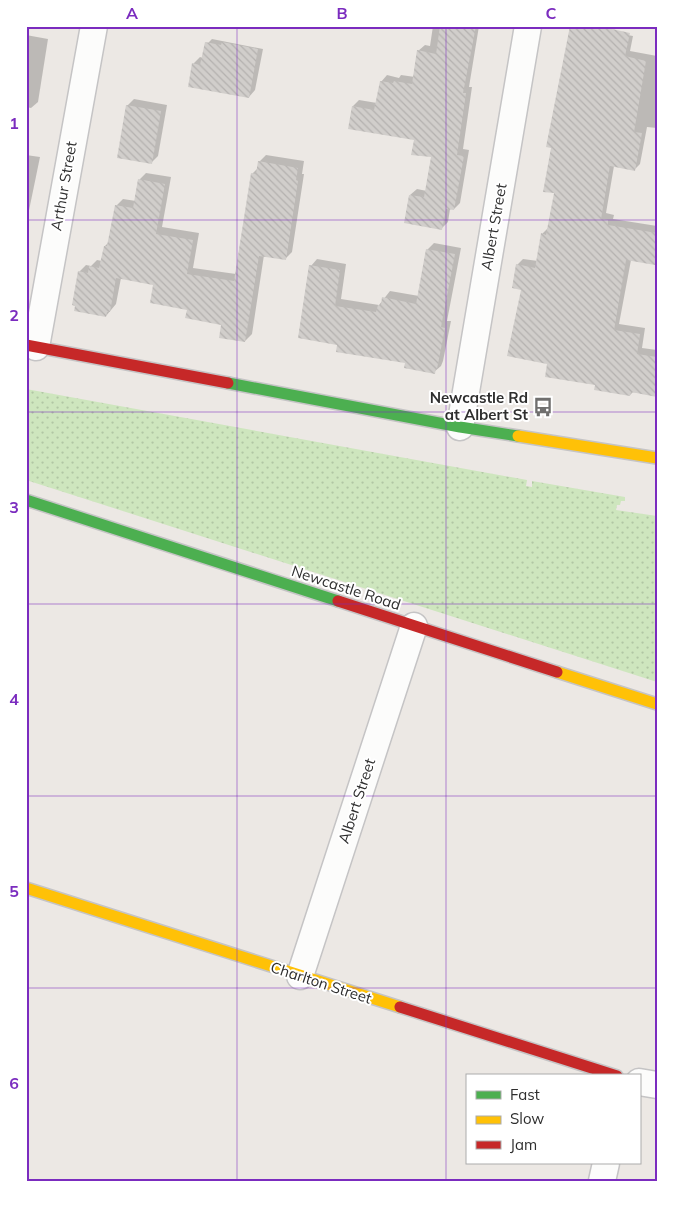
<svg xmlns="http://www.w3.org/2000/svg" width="683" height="1207" font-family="Mulish,sans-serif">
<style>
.grass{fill:url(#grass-dots)}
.shadow{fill:#0003}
.building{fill:url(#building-back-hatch)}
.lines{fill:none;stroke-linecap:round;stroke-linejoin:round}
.street-casing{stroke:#c5c4c5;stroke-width:29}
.fast-casing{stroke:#c5c4c5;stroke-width:14}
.slow-casing{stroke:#c5c4c5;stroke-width:14}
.jam-casing{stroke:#c5c4c5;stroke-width:14}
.street{stroke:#fcfcfb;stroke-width:26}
.fast{stroke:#4caf50;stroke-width:11}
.slow{stroke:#ffc107;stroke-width:11}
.jam{stroke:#c62828;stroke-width:11}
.grid{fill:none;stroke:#7b2cbf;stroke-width:1;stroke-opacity:0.55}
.labels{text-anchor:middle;stroke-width:4;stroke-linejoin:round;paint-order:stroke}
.street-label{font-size:15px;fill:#2e2e2e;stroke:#fff}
.poi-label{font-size:15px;font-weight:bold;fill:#2e2e2e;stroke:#fff;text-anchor:end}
.neatline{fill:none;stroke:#7b2cbf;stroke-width:2}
.grid-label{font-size:16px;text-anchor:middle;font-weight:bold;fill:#7b2cbf}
</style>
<defs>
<pattern id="grass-dots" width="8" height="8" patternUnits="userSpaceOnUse" patternTransform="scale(1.25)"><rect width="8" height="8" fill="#cee6be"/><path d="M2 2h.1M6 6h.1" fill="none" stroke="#b1c6a4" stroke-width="1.8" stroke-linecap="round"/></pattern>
<pattern id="building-back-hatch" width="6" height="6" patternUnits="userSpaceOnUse" patternTransform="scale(1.25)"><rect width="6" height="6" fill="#d1cecb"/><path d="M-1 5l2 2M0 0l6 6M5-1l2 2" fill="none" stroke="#b4b1af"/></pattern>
</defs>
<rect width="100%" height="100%" fill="#ece8e4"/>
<!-- grass -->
<path class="grass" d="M 26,389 L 527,480 L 526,486 L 532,487 L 532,481 L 625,497 L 625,501 L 621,501 L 620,505 L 617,505 L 616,510 L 657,516 L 657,682 L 26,480 Z"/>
<!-- shadow -->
<g class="shadow">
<path d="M 433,26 L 479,26 L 469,87 L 472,87 L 463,149 L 469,150 L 460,203 L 454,209 L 450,209 L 448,222 L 442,228 L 410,195 L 417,189 L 427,191 L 432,156 L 415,139 L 353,106 L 359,100 L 377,103 L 381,82 L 387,75 L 399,78 L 401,75 L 415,77 L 418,51 L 425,45 L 430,46 Z"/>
<path d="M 576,26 L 633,36 L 630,51 L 657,56 L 657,128 L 647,127 L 640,164 L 634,170 L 614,166 L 606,213 L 614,215 L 613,219 L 657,226 L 657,264 L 631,260 L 619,324 L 645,328 L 642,348 L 657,350 L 657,396 L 633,392 L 630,395 L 597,384 L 548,363 L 517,265 L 523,259 L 538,261 L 542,234 L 549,227 L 555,192 Z"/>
<path d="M 26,35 L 48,39 L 38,102 L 31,108 L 26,107 Z"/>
<path d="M 212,39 L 263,49 L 255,90 L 249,97 L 193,64 L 200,57 L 203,58 L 205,46 Z"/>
<path d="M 134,99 L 167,105 L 158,156 L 151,163 L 127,106 Z"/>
<path d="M 26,155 L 40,157 L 26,225 Z"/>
<path d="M 266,155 L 304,161 L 302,174 L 304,174 L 292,252 L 285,259 L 264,255 L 252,334 L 245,341 L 223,324 L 155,284 L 121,278 L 116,304 L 106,316 L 79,272 L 86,265 L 91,266 L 97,260 L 102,261 L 105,246 L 109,242 L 116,206 L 123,199 L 136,201 L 139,180 L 146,173 L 171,177 L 162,227 L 199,233 L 193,268 L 236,274 L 252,174 L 258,168 L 259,162 Z"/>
<path d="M 434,243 L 461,248 L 447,321 L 451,321 L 443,361 L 441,366 L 434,372 L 406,362 L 338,344 L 311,266 L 317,259 L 346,264 L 341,299 L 379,305 L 390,291 L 419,296 L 427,250 Z"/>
</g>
<!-- building -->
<g class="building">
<path d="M 440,26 L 476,26 L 463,93 L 466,93 L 457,155 L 464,156 L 454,210 L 446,209 L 442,230 L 404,223 L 409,195 L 424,197 L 431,157 L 411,155 L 414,140 L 348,129 L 352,106 L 374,110 L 380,81 L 393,83 L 394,81 L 412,84 L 417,50 L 436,54 Z"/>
<path d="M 570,26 L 613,26 L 612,29 L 630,33 L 625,56 L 646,61 L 634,132 L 642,133 L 635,171 L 610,166 L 601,219 L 608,220 L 608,225 L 657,233 L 657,253 L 655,265 L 626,260 L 614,330 L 640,334 L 637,354 L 657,357 L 657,397 L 631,392 L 630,396 L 594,390 L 595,385 L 545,377 L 547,364 L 507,356 L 521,290 L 512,288 L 516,264 L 535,268 L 541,233 L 546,235 L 554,193 L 543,192 L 551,148 L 546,147 Z"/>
<path d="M 205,42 L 221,45 L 222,42 L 258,49 L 249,98 L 188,87 L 192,63 L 200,65 Z"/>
<path d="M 126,105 L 161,111 L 152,164 L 117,158 Z"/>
<path d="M 258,161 L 298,168 L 296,180 L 298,181 L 286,260 L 259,256 L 245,342 L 219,338 L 221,325 L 185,318 L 187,310 L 150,303 L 153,285 L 116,278 L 110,312 L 107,312 L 106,317 L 74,311 L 75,306 L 72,305 L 78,271 L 88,273 L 89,266 L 99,268 L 104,246 L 107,246 L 115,205 L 133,208 L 138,179 L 165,184 L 156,234 L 193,240 L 187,274 L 234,281 L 251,173 L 256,174 Z"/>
<path d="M 426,249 L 455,254 L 441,327 L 445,328 L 437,369 L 436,368 L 435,374 L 404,368 L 405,363 L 336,352 L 337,345 L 298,338 L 309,265 L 340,270 L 335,306 L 376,312 L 378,305 L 381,305 L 382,297 L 416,304 Z"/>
</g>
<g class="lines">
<defs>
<g id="street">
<path d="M 36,347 L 94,26"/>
<path d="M 460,427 L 528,26"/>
<path d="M 300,976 L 414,626"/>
<path d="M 639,1082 L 657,1085"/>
<path d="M 602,1181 L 606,1163"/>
</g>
<g id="fast">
<path d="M 228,383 L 460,427 L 518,436"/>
<path d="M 26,500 L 338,601"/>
</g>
<g id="slow">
<path d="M 518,436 L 657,458"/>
<path d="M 557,672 L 657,704"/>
<path d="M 26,888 L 400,1007"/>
</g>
<g id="jam">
<path d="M 26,345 L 228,383"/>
<path d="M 338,601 L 557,672"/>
<path d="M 400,1007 L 617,1076"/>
</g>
</defs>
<!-- street casing -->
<use href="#street" class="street-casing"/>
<!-- fast casing -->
<use href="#fast" class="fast-casing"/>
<!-- slow casing -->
<use href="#slow" class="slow-casing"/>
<!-- jam casing -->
<use href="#jam" class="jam-casing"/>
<!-- street -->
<use href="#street" class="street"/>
<!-- fast -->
<use href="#fast" class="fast"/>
<!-- slow -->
<use href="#slow" class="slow"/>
<!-- jam -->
<use href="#jam" class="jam"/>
</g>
<!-- grid -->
<path class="grid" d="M 237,26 L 237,1181M 446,26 L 446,1181M 26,220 L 657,220M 26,412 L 657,412M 26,604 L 657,604M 26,796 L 657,796M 26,988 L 657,988"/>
<!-- icons -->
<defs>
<symbol id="bus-bare" viewBox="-9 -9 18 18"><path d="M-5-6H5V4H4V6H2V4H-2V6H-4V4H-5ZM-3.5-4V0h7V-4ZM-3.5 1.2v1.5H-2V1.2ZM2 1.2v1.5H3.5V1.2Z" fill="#706f6e" stroke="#fff" stroke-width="2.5" paint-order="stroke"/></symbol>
</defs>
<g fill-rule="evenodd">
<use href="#bus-bare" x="529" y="393" width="28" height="28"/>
</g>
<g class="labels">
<!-- street labels -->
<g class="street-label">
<text transform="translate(64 186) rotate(-80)" y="5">Arthur Street</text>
<text transform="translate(494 227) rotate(-80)" y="5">Albert Street</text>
<text transform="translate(346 588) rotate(18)" y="5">Newcastle Road</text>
<text transform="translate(357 801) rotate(-72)" y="5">Albert Street</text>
<text transform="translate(321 983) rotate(18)" y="5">Charlton Street</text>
</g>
<!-- poi labels -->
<g class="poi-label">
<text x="528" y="403">Newcastle Rd<tspan x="528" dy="17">at Albert St</tspan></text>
</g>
</g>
<!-- border -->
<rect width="683" height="1207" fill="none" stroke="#ffffff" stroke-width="55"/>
<!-- legend -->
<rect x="466" y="1074" width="175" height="90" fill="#ffffff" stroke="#ababab"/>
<rect x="476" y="1091" width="25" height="8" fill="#4caf50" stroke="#ababab"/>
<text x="510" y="1100" font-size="15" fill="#2e2e2e">Fast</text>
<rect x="476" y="1116" width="25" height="8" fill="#ffc107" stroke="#ababab"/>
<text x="510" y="1124" font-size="15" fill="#2e2e2e">Slow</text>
<rect x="476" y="1141" width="25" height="8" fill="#c62828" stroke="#ababab"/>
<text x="510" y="1150" font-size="15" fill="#2e2e2e">Jam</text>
<rect x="28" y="28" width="628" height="1152" class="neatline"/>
<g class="grid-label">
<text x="132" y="19">A</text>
<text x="342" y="19">B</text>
<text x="551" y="19">C</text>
<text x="14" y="129">1</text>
<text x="14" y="321">2</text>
<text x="14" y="513">3</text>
<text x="14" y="705">4</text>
<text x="14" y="897">5</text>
<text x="14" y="1089">6</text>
</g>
</svg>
